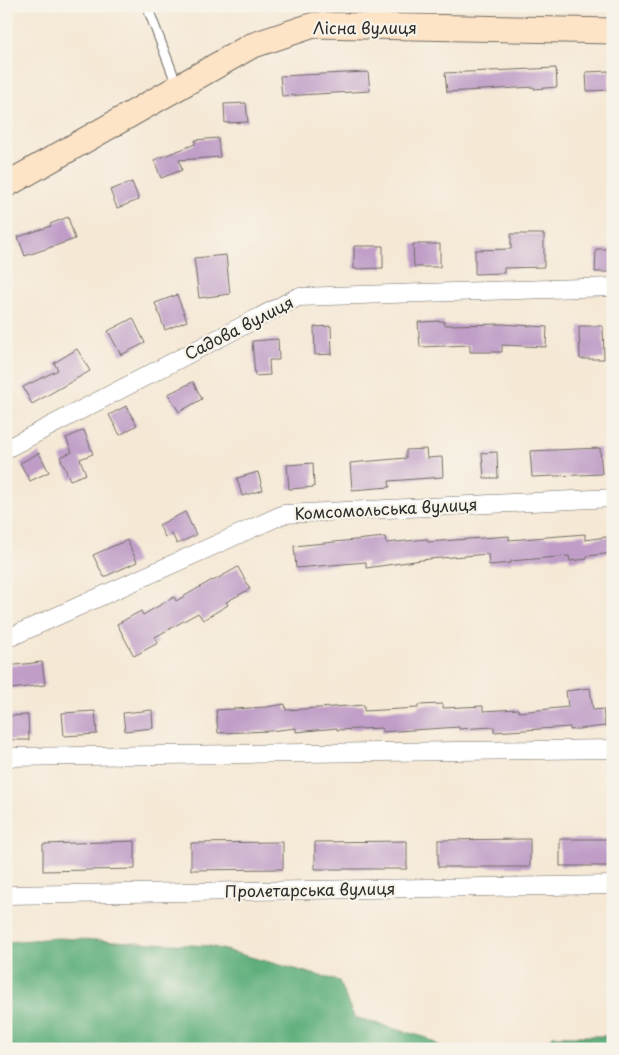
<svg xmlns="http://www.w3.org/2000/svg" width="619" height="1055" font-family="'Playpen Sans',sans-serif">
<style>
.forest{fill:#5faf7b;stroke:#456d53}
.building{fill:#bf9dc7}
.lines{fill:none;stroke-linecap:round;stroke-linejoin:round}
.lane-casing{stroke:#726d66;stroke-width:11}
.street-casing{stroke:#726d66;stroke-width:19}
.secondary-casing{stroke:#726d66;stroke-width:27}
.lane{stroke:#fff;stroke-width:9}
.street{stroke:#fff;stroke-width:18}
.secondary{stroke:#fee4c6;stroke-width:25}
.labels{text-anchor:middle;stroke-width:4.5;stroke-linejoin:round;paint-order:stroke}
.street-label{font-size:16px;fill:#2b2b2b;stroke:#f7f3e8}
</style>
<rect width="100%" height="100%" fill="#f7f3e8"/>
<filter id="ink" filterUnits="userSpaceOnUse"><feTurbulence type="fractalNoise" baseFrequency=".02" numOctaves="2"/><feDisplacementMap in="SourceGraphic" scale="10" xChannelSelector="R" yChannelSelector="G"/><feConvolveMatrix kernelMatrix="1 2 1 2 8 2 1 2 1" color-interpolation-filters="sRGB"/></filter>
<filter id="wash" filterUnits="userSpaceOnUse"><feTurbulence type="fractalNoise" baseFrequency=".0096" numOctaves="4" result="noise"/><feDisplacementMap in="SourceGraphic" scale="20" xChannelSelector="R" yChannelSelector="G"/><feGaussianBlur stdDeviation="1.12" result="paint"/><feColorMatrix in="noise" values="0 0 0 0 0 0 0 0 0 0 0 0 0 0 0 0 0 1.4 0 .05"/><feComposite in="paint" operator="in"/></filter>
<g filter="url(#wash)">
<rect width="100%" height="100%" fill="#f5e8d5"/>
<!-- forest -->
<g class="forest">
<path d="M 58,938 L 210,946 L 339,981 L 354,1017 L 427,1038 L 444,1049 L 6,1049 L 6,942 Z"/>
<path d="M 553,1036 L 613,1036 L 613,1049 L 542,1049 Z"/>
</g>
<g id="blocks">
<!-- building -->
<g class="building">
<path d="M 556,68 L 557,87 L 534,89 L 534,87 L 447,92 L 445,73 Z"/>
<path d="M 609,71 L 610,90 L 587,91 L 586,72 Z"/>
<path d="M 368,72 L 370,91 L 282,96 L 280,76 Z"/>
<path d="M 246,103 L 248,122 L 225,123 L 224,104 Z"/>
<path d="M 218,138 L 220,157 L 179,160 L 182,170 L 161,178 L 154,160 L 195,144 L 195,140 Z"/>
<path d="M 132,182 L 139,200 L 117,208 L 110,190 Z"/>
<path d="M 68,217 L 75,239 L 25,256 L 18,237 L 51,226 L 50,224 Z"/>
<path d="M 511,234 L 544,234 L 544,267 L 504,268 L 504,273 L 475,274 L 475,250 L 511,249 Z"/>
<path d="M 413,244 L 440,244 L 440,267 L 414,267 Z"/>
<path d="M 354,246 L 383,246 L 383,268 L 354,269 Z"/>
<path d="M 596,249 L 613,249 L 613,272 L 595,272 Z"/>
<path d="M 226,255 L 230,294 L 199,298 L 194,258 Z"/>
<path d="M 177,295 L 187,321 L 165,330 L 155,303 Z"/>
<path d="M 133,318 L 145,343 L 121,355 L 108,331 Z"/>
<path d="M 444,321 L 444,325 L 502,324 L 547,327 L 546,347 L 502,345 L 502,352 L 470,352 L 470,345 L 420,347 L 418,322 Z"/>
<path d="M 331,326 L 332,354 L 315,355 L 314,327 Z"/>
<path d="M 579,326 L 603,326 L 604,359 L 580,359 Z"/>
<path d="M 278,339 L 279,360 L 269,360 L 270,375 L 255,376 L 252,341 Z"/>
<path d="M 77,349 L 90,371 L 32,404 L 23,387 L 58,370 L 54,363 Z"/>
<path d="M 193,382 L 202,399 L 179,412 L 168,394 Z"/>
<path d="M 126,406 L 137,425 L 120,435 L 109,415 Z"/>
<path d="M 84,430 L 93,454 L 80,459 L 86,474 L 70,480 L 60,457 L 72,452 L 66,438 Z"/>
<path d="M 600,448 L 602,474 L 532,477 L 530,451 Z"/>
<path d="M 426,449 L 427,458 L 442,457 L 443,477 L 389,481 L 390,487 L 352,490 L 350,463 L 406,458 L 406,450 Z"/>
<path d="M 497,452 L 498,478 L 484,478 L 482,453 Z"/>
<path d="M 39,453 L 49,472 L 30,481 L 20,463 Z"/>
<path d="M 313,463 L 314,487 L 289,489 L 287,465 Z"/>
<path d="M 258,472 L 263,490 L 242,496 L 237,478 Z"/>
<path d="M 185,512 L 196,535 L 177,544 L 172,534 L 165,537 L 159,525 Z"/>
<path d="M 585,534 L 585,540 L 613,536 L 613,553 L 587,556 L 587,559 L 570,561 L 569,556 L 511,561 L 511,563 L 489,565 L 488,554 L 429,559 L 366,568 L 366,562 L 296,568 L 294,546 L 385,537 L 386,543 L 427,539 L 428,542 L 509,536 L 509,540 Z"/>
<path d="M 127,540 L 137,562 L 104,577 L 93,555 Z"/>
<path d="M 238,567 L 250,589 L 226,602 L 228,605 L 203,620 L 198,613 L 155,637 L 158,643 L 134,656 L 117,624 L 141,611 L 143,615 L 174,597 L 176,601 L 212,580 L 213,581 Z"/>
<path d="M 42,662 L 45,685 L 10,689 L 7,666 Z"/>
<path d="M 590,688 L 593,710 L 603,709 L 605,726 L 570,730 L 570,727 L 494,732 L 494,727 L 459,729 L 459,727 L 382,732 L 382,728 L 337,730 L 337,728 L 296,732 L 296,728 L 270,731 L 218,733 L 216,710 L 267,707 L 285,704 L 286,710 L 364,705 L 364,711 L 418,708 L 418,705 L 443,704 L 443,708 L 483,706 L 483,711 L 518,709 L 519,712 L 568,707 L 566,691 Z"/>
<path d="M 152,710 L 153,728 L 125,731 L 123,713 Z"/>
<path d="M 95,711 L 97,734 L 64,736 L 62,713 Z"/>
<path d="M 28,715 L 29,740 L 6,740 L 6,716 Z"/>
<path d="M 530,839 L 530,867 L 438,867 L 438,840 Z"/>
<rect x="560" y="839" width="53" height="27"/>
<path d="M 135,841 L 135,869 L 43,871 L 43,844 Z"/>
<path d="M 407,841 L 407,869 L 315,869 L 315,842 Z"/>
<path d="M 283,842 L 283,869 L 191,870 L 191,843 Z"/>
</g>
</g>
</g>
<g filter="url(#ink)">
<use href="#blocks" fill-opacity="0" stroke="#726d66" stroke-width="1"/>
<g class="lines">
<defs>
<path id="lane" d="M 147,6 L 177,85"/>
<g id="street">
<path d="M 6,449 L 298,297 L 613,287"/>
<path d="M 6,639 L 284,514 L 613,498"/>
<path d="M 6,757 L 613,749"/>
<path d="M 6,895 L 613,885"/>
</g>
<path id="secondary" d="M 6,185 L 251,46 L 314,25 L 613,31"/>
</defs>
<!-- lane casing -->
<use href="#lane" class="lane-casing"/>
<!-- street casing -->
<use href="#street" class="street-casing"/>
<!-- secondary casing -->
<use href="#secondary" class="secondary-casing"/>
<!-- lane -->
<use href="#lane" class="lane"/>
<!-- street -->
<use href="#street" class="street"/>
<!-- secondary -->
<use href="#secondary" class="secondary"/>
</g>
</g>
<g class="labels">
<!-- street labels -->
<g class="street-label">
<text x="365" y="34">Лісна вулиця</text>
<text transform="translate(239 328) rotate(-27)" y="6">Садова вулиця</text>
<text transform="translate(386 509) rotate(-3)" y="6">Комсомольська вулиця</text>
<text transform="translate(310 890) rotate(-1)" y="6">Пролетарська вулиця</text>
</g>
</g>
<!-- margin -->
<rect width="619" height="1055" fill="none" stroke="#f7f3e8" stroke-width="25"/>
</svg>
